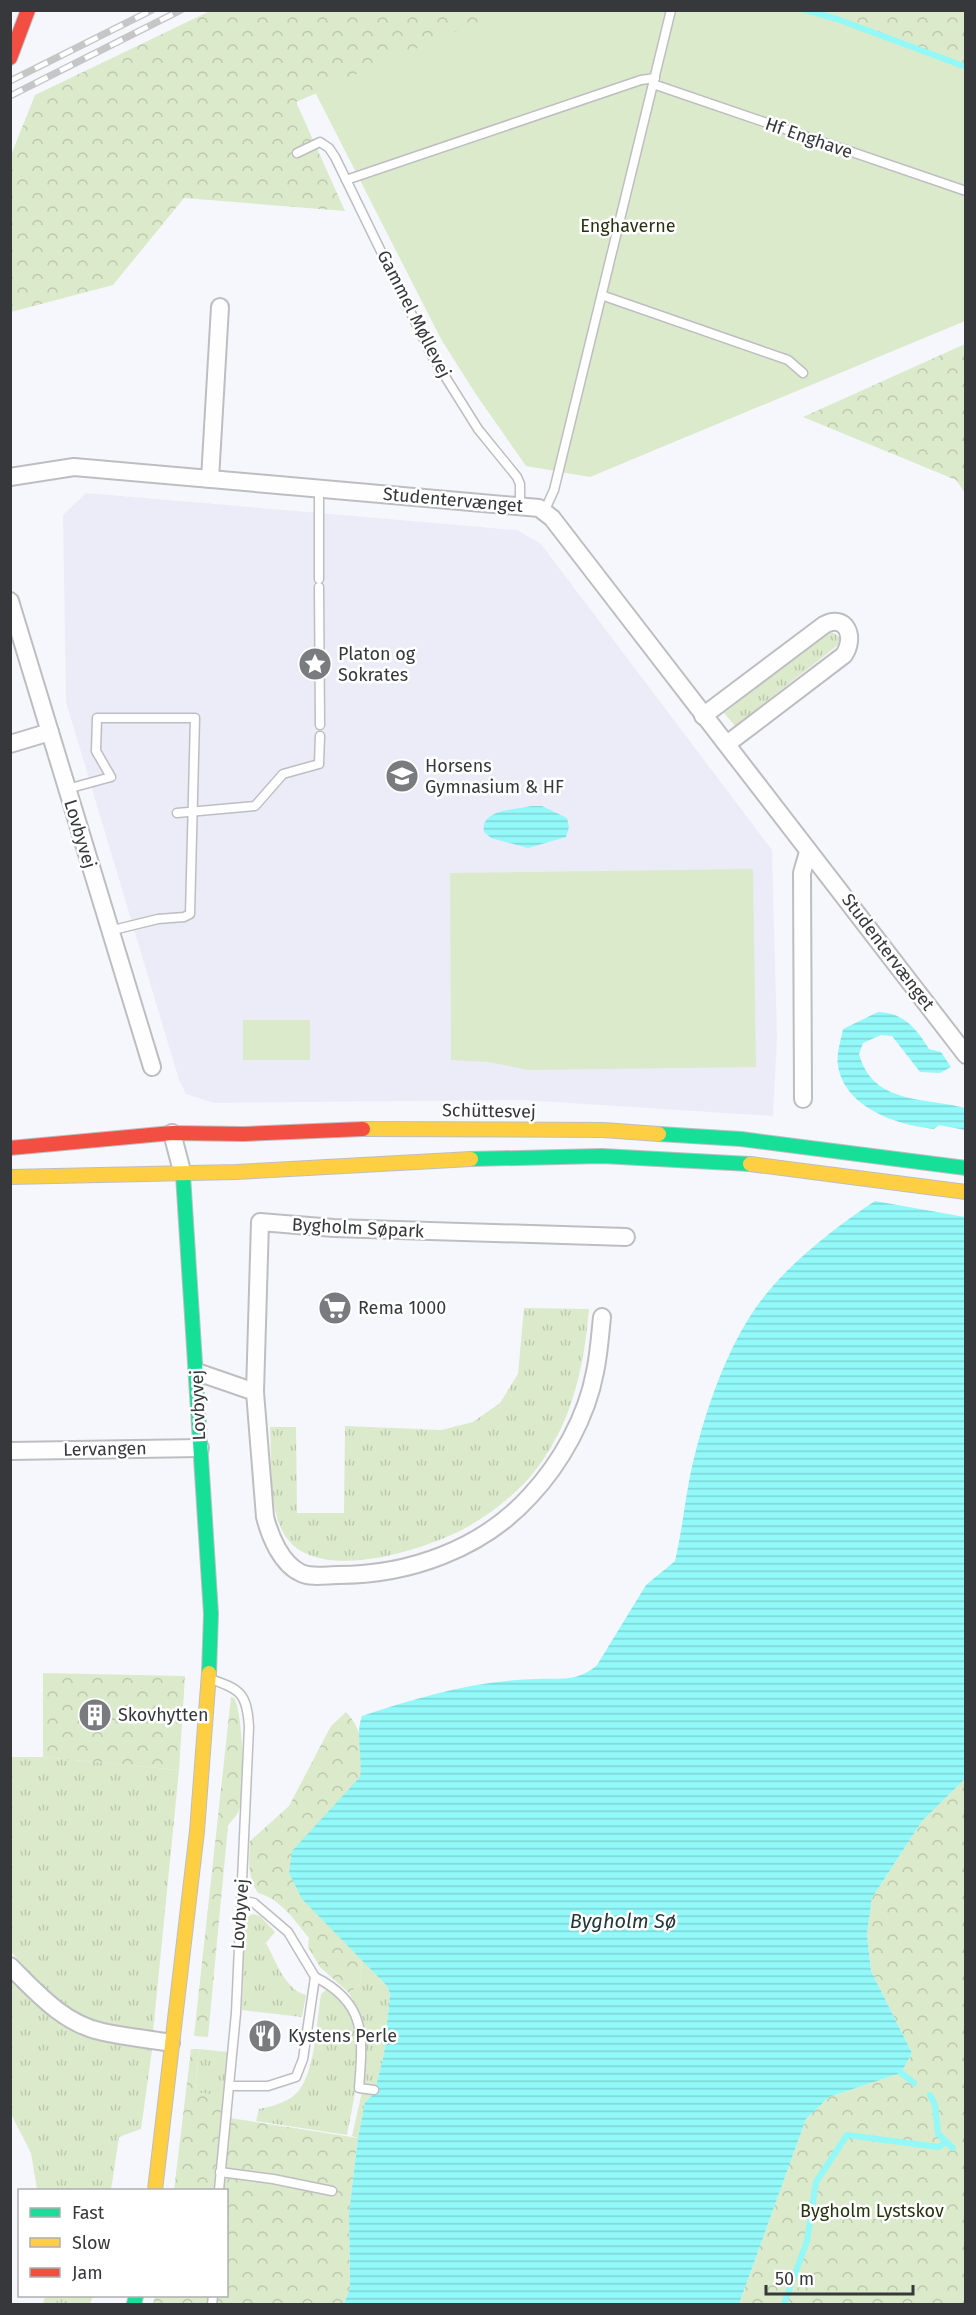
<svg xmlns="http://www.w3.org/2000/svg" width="976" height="2315" font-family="'Fira Sans',sans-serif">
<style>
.built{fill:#ececf8}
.grass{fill:url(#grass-tufts)}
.forest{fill:url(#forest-crowns)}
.garden{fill:#dbeacb}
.water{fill:url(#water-rules)}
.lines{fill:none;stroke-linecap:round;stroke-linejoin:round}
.stream{stroke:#92f8f8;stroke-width:6}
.lane-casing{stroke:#bebec2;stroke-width:11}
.street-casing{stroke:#bebec2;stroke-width:20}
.fast-casing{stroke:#bebec2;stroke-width:16}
.slow-casing{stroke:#bebec2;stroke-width:16}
.jam-casing{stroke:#bebec2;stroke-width:16}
.lane{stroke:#fefeff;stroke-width:8}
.street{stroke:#fefeff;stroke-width:16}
.fast{stroke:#16e098;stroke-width:14}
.slow{stroke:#ffcf43;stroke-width:14}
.jam{stroke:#f24e42;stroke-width:14}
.rail-casing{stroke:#c6c6c6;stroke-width:7}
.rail{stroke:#fff;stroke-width:4.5;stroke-dasharray:14;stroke-linecap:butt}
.labels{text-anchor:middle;stroke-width:5;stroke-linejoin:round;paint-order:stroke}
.street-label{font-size:18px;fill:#37383b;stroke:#fff}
.park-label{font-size:18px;fill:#26340f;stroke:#fff}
.poi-label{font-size:18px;fill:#37383b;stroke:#fff;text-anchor:start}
.water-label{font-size:20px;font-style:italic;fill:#213a39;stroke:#fff}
</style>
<defs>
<pattern id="grass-tufts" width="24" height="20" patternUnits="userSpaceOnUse" patternTransform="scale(1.5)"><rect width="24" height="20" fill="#dbeacb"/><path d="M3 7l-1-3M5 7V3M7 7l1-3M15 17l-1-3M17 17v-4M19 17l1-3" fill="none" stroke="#bdc9af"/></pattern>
<pattern id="forest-crowns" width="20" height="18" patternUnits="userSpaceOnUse" patternTransform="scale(1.5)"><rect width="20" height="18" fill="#dbeacb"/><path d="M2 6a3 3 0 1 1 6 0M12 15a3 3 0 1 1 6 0" fill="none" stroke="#bdc9af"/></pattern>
<pattern id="water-rules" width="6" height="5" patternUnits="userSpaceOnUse" patternTransform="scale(1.5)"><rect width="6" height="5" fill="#92f8f8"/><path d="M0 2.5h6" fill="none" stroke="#7ed5d6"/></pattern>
</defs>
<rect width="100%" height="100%" fill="#f6f7fc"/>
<!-- built -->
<path class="built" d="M 86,493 L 517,530 L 541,544 L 772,850 L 777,1038 L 773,1116 L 522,1100 L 214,1103 L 186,1094 L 179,1080 L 66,702 L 63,515 Z"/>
<!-- grass -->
<g class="grass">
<path d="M 828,633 L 834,633 L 839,637 L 838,645 L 735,726 L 724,713 Z"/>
<path d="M 524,1308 L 589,1309 C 584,1366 573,1420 538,1467 C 520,1491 495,1511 469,1526 C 429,1549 315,1587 284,1534 C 268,1507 272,1458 270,1427 L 296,1427 L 297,1513 L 344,1513 L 345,1426 L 441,1430 L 473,1422 L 500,1403 L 518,1374 Z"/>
<path d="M 10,1757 L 43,1757 L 179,1770 L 153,2032 C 82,2026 57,2004 11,1952 Z"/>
<path d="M 253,1914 L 260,1916 L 275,1932 L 266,1943 C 276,1961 285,1990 306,1995 L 302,2017 L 242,2010 L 244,1924 L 247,1917 Z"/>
<path d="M 362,1960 L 387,1986 L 390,1994 L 384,2054 L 376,2087 L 363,2084 C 366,2050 367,2023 349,1993 L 360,1984 Z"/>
<path d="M 10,1977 L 45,2013 L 84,2035 L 152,2050 L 141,2129 L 119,2137 L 111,2190 L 37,2190 L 31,2153 L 11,2114 Z"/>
<path d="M 327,1989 C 376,2017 355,2091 347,2135 L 256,2121 L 259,2109 C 273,2106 291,2102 300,2089 C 315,2069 317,2019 321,1994 Z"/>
<path d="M 199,2049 L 228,2052 L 226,2096 L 195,2093 Z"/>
<path d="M 362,2092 L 374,2094 L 365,2102 L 358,2138 L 352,2136 Z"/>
<path d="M 45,2296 L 93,2296 L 90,2304 L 43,2304 Z"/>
</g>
<!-- forest -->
<g class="forest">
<path d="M 210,11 L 506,11 L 296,102 L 345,211 L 184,198 L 113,285 L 11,312 L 11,155 L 35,95 Z"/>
<path d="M 804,11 L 965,11 L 965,65 Z"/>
<path d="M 965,344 L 965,493 L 956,480 L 803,417 Z"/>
<path d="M 43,1673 L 185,1676 L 179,1770 L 43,1757 Z"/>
<path d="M 231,1697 L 234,1698 C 243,1712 246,1796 239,1810 C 237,1816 231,1821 228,1826 L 208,2037 L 194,2036 Z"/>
<path d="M 346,1712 C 364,1731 364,1751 361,1777 L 293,1851 L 336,1933 L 362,1960 L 360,1984 L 349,1993 L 320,1967 L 308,1947 L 309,1938 C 295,1921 281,1899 258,1893 C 247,1876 249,1860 250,1841 L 289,1806 L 331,1726 Z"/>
<path d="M 965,1779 L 965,2304 L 739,2304 L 806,2119 L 829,2097 L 901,2073 L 912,2053 L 871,1971 L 867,1934 L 872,1898 L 922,1821 Z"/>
<path d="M 191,2049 L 199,2049 L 195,2092 L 226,2096 L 224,2117 L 358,2138 L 349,2213 L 350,2288 L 344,2304 L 153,2304 L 155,2296 L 226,2296 L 226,2190 L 174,2190 Z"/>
</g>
<!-- garden -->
<g class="garden">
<path d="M 506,10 L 804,11 L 965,65 L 965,321 L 590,477 L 526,466 L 475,393 L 441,339 L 315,92 Z"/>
<path d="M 753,869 L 756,1067 L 528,1070 L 489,1062 L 451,1060 L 450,873 Z"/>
<rect x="243" y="1020" width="67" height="40"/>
</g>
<!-- water -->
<g class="water">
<path d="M 531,806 L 542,806 L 567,818 L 569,827 L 566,837 L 528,848 L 491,838 L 484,832 C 480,809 515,810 531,806 Z"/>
<path d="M 878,1012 C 904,1013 916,1028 929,1049 L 941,1052 L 951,1067 L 940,1073 L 920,1072 L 892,1036 L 881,1035 L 863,1043 L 859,1054 C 873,1105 924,1097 965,1108 L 965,1130 L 939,1125 L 934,1129 C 897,1125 845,1108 838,1066 C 836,1054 841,1040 843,1029 Z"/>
<path d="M 875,1201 L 965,1217 L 965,1779 L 922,1821 L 872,1898 L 867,1934 L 871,1971 L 912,2053 L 901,2073 L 829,2097 L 806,2119 L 739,2304 L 344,2304 L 350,2288 L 349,2213 L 358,2138 L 365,2102 L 374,2094 L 384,2054 L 390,1994 L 387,1986 L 302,1899 L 289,1873 L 292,1851 L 360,1777 C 363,1757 355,1734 362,1716 C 419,1697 477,1680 537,1679 C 561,1678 578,1682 597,1665 L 646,1585 L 675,1561 C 682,1531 685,1500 691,1471 C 703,1419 721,1363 749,1318 C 777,1272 831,1230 875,1201 Z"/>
</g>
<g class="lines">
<!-- stream -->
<g class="stream">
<path d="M 806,10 L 837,19 L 966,67"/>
<path d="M 901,2073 L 914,2083"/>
<path d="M 930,2095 L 935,2105 L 938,2134 L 953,2148"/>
<path d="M 784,2304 L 807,2241 L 816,2182 L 847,2135 L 938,2147 L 947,2142"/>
</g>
<defs>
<g id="lane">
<path d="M 653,84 L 966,191"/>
<path d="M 297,153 L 320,142 L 329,148 L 335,157 L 431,354 L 478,429 L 517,477 L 520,484 L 520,505"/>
<path d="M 346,180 L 641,80 L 655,78"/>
<path d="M 604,296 L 788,360 L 803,373"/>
<path d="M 319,488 L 319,579"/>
<path d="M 544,512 L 554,490 L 671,10"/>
<path d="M 319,587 L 320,725"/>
<path d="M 67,789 L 111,777 L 96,751 L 97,718 L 195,718 L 190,914 L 184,917 L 158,919 L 109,931"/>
<path d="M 177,813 L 255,806 L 283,774 L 319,764 L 320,736"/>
<path d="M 210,1679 C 241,1689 247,1694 249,1727 L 236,2013 L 219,2190"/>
<path d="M 315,1977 C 367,2003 363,2037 359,2088 L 374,2090"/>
<path d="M 230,2086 L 268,2086 L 296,2077 L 303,2059 L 315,1977 L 288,1932 L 254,1903 L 241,1900"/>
<path d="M 220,2172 L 273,2179 L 332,2191"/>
<path d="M 212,2304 L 213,2296"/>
</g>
<g id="street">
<path d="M 10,477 L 74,467 L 539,508 L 552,518 L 966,1055"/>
<path d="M 210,479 L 220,307"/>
<path d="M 10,601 L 152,1067"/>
<path d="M 703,716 L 824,625 C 846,613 856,637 844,655 L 727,744"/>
<path d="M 10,744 L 50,732"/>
<path d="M 803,1099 L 802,873 L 808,852"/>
<path d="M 172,1133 L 183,1175"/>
<path d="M 602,1317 C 600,1335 599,1354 595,1372 C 587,1416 561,1463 530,1496 C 482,1549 409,1575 338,1575 C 327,1575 311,1578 301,1573 C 281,1564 270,1536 265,1517 L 255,1392 L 260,1222 L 334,1228 L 626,1237"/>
<path d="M 197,1372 L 255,1392"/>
<path d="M 10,1451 L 200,1448"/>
<path d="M 10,1966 C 37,1993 64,2024 103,2032 C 125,2037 149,2039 171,2043"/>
</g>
<g id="fast">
<path d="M 659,1134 L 741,1139 L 966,1168"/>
<path d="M 471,1159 L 602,1156 L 750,1164"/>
<path d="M 183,1175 L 211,1614 L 209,1673"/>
<path d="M 134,2304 L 136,2296"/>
</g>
<g id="slow">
<path d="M 363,1129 L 603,1130 L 659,1134"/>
<path d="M 750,1164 L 966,1192"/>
<path d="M 10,1177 L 236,1172 L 471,1159"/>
<path d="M 155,2190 L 197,1831 L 209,1673"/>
</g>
<g id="jam">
<path d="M 10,58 L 28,10"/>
<path d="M 10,1148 L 172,1133 L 244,1134 L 363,1129"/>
</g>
</defs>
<!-- lane casing -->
<use href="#lane" class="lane-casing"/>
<!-- street casing -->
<use href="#street" class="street-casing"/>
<!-- fast casing -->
<use href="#fast" class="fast-casing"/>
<!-- slow casing -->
<use href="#slow" class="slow-casing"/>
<!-- jam casing -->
<use href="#jam" class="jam-casing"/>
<!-- lane -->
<use href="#lane" class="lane"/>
<!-- street -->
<use href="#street" class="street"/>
<!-- fast -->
<use href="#fast" class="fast"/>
<!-- slow -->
<use href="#slow" class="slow"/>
<!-- jam -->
<use href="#jam" class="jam"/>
<defs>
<g id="rail">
<path d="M 10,81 L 152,10"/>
<path d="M 10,96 L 181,10"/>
</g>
</defs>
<!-- rail casing -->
<use href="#rail" class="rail-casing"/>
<!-- rail -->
<use href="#rail" class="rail"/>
</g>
<!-- icons -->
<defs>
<symbol id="sight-disc" viewBox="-11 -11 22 22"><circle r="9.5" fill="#7a7b7f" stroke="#fff"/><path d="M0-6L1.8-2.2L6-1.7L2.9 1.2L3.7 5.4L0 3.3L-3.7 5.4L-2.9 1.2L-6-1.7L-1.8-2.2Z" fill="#fff"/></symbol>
<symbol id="university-disc" viewBox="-11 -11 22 22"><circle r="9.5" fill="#7a7b7f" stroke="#fff"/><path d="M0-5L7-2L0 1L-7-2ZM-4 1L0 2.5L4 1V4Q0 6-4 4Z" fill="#fff"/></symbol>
<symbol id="supermarket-disc" viewBox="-11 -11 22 22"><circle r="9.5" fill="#7a7b7f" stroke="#fff"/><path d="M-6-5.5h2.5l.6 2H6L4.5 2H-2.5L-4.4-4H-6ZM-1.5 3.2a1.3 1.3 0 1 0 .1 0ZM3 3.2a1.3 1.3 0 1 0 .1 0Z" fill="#fff"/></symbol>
<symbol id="building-disc" viewBox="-11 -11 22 22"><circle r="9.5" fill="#7a7b7f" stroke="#fff"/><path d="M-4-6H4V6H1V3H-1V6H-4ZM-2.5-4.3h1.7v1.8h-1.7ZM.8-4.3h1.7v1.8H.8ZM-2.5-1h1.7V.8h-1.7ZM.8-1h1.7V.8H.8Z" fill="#fff"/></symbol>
<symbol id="restaurant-disc" viewBox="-11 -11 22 22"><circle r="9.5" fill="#7a7b7f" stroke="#fff"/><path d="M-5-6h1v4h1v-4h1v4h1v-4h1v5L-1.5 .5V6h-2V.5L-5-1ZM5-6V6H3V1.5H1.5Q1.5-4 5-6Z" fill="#fff"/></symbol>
</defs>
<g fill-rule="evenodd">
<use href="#sight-disc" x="296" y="645" width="38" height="38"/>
<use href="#university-disc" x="383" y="757" width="38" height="38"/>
<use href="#supermarket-disc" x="316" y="1289" width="38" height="38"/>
<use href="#building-disc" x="76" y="1696" width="38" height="38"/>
<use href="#restaurant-disc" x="246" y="2017" width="38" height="38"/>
</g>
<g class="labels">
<!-- street labels -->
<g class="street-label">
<text transform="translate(809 138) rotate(19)" y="6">Hf Enghave</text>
<text transform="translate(414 314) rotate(63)" y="6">Gammel Møllevej</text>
<text transform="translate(453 500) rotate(5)" y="6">Studentervænget</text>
<text transform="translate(80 834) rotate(73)" y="6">Lovbyvej</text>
<text transform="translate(888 952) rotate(53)" y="6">Studentervænget</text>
<text transform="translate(489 1111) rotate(1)" y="6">Schüttesvej</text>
<text transform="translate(358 1228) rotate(3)" y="6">Bygholm Søpark</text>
<text transform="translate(198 1405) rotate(-92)" y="6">Lovbyvej</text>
<text transform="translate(105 1449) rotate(-1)" y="6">Lervangen</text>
<text transform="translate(240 1914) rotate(-86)" y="6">Lovbyvej</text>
</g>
<!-- park labels -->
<g class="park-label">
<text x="628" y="232">Enghaverne</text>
<text x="872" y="2217">Bygholm Lystskov</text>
</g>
<!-- poi labels -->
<g class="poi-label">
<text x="338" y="660">Platon og<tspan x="338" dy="21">Sokrates</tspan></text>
<text x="425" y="772">Horsens<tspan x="425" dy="21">Gymnasium &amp; HF</tspan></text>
<text x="358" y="1314">Rema 1000</text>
<text x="118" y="1721">Skovhytten</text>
<text x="288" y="2042">Kystens Perle</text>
</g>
<!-- water labels -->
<g class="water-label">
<text x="623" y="1928">Bygholm Sø</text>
</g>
</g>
<!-- border -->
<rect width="976" height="2315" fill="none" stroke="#37383b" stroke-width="24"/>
<!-- legend -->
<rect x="18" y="2189" width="210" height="108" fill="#ffffff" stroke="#afafb1" stroke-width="1.5"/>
<rect x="30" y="2208" width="30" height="9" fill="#16e098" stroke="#afafb1" stroke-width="1.5"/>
<text x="72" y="2219" font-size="18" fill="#37383b">Fast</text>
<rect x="30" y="2238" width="30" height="9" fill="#ffcf43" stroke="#afafb1" stroke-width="1.5"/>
<text x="72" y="2249" font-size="18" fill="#37383b">Slow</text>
<rect x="30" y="2268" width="30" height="9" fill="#f24e42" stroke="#afafb1" stroke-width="1.5"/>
<text x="72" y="2279" font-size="18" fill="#37383b">Jam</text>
<!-- scale -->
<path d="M766 2285v9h147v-9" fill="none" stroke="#37383b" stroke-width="3"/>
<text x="775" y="2285" font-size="18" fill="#37383b" stroke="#ffffff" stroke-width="4.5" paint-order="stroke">50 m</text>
</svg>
